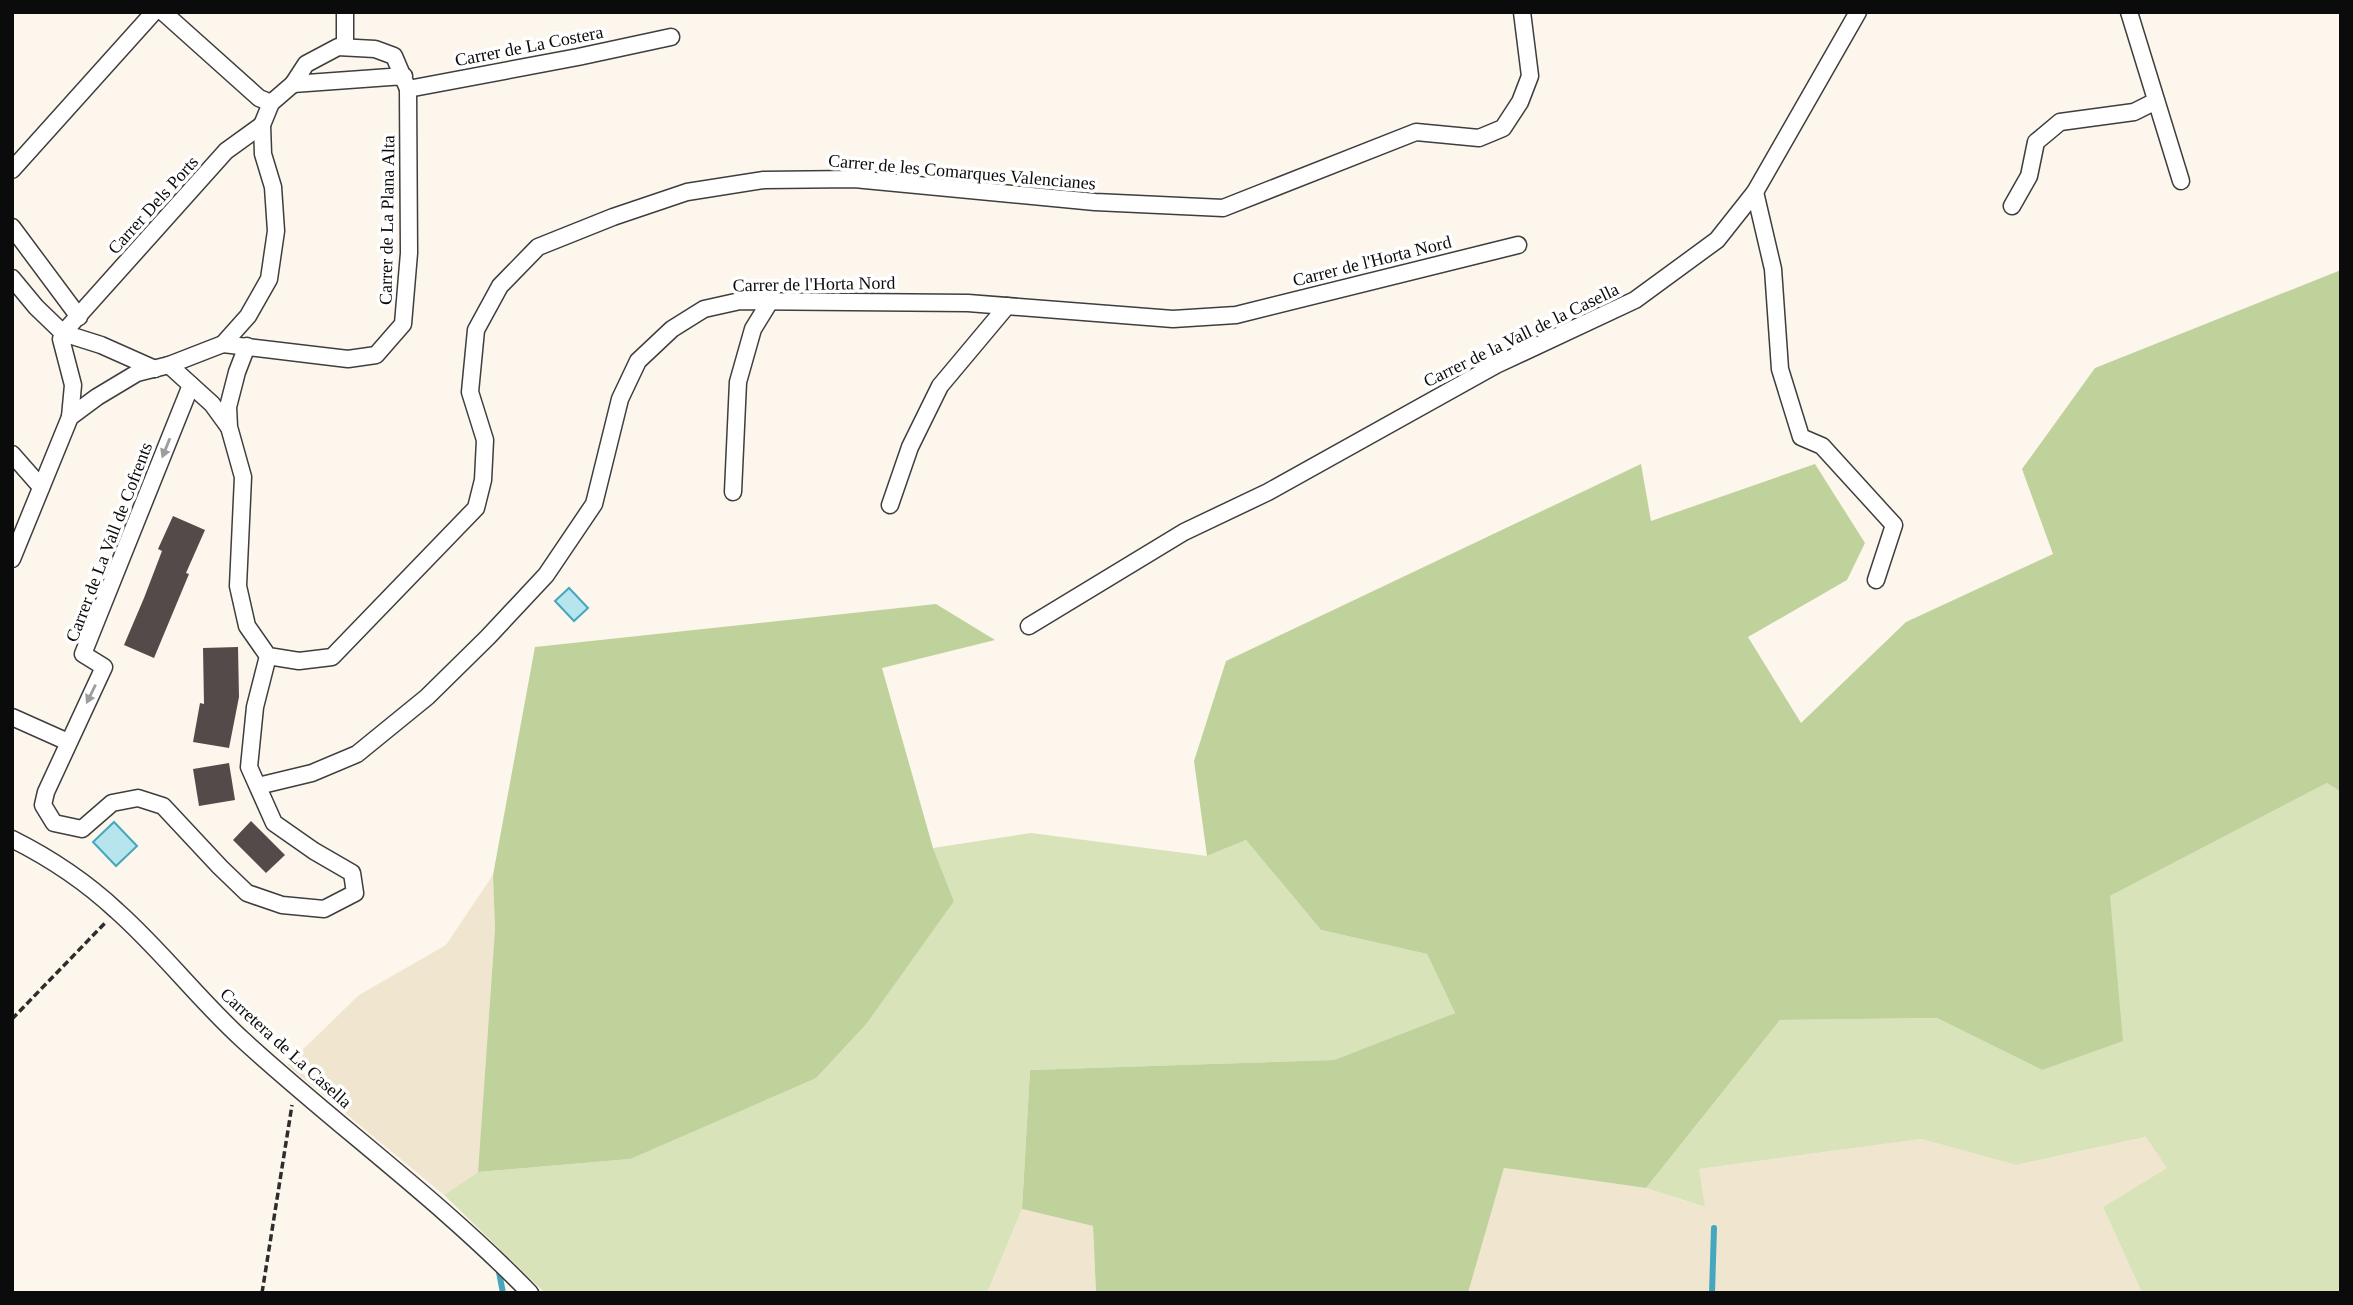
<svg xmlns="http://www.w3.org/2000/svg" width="2353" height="1305" font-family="Georgia,serif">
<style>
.farmland{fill:#f0e6cf}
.green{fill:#d8e3ba}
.forest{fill:#bfd29b}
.water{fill:#b6e5ee;stroke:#45a7bd;stroke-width:2}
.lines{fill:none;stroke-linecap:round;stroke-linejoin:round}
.stream{stroke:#45a7bd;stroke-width:6}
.building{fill:#534b49}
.street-casing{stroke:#3e3e3e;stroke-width:19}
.path{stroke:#2d2d2d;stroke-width:3.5;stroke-dasharray:7 3.5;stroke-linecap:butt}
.street{stroke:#fff;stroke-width:16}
.oneway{fill:#9d9d9d}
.labels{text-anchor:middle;stroke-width:7;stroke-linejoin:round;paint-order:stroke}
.street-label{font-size:18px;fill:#0b0b0b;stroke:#fff}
</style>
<rect width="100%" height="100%" fill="#fdf6ec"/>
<!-- farmland -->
<g class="farmland">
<path d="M 493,875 L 495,929 L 478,1172 L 444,1195 L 287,1065 L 359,995 L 446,945 Z"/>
<path d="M 2147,1137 L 2168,1168 L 2103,1207 L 2142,1293 L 1468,1293 L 1504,1168 L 1646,1188 L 1704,1207 L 1698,1169 L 1921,1139 L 2016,1165 Z"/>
<path d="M 1022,1209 L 1093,1226 L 1096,1293 L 987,1293 Z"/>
</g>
<!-- green -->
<g class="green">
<path d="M 2327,783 L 2341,792 L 2341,1293 L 2142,1293 L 2103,1207 L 2167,1168 L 2146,1137 L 2016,1165 L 1921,1139 L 1699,1169 L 1705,1207 L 1646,1188 L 1780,1020 L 1937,1018 L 2042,1070 L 2110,896 Z"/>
<path d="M 1031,833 L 1207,856 L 1246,840 L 1321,930 L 1427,954 L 1455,1013 L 1334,1060 L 1030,1070 L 1022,1209 L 987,1293 L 545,1293 L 444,1195 L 478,1172 L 630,1159 L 954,901 L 933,848 Z"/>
</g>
<!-- forest -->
<g class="forest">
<path d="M 2341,270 L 2341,792 L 2327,783 L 2110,896 L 2123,1041 L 2042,1070 L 1937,1018 L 1780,1020 L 1646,1188 L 1504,1168 L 1468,1293 L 1096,1293 L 1093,1226 L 1022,1209 L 1030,1070 L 1334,1060 L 1455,1013 L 1427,954 L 1321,930 L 1246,840 L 1207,856 L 1194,761 L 1226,661 L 1641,464 L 1651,521 L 1815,464 L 1865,543 L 1847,580 L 1748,637 L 1801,723 L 1906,622 L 2053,554 L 2022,469 L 2095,368 Z"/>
<path d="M 936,604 L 995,640 L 882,668 L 933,848 L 954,901 L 867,1023 L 816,1078 L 630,1159 L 478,1172 L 495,929 L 493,875 L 535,647 Z"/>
</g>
<!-- water -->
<g class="water">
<path d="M 569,588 L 588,608 L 574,621 L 555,601 Z"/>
<path d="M 114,822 L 137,846 L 116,866 L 93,842 Z"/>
</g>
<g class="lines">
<!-- stream -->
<g class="stream">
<path d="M 498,1267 L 503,1293"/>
<path d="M 1712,1293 L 1714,1228"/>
</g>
</g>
<!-- building -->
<g class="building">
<path d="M 173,516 L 205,530 L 186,573 L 189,574 L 154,658 L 124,645 L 144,598 L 162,551 L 158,549 Z"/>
<path d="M 238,647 L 239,697 L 229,748 L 193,742 L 200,703 L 204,704 L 203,648 Z"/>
<path d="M 229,763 L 235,800 L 199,806 L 193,769 Z"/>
<path d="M 251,821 L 285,855 L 266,873 L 233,840 Z"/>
</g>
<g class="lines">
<defs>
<g id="street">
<path d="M 163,12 L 259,98 L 271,103"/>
<path d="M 2129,12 L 2181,181"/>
<path d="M 345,47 L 345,12"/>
<path d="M 408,89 L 578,57 L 671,37"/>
<path d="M 12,170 L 154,12"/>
<path d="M 1755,192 L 1773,269 L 1780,369 L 1801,437 L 1822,446 L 1894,525 L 1876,580"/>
<path d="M 2012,206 L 2029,176 L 2036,142 L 2060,122 L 2134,112 L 2156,101"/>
<path d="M 12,227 L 79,317"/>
<path d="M 12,278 L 36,307 L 63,333 L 226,151 L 262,125"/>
<path d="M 223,344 L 348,359 L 376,355 L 403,324 L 409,253 L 408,89 L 394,56 L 375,49 L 338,47 L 306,64 L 293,84 L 404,76"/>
<path d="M 247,346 L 237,372 L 228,407 L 229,427 L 243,477 L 238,586 L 247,626 L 268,656 L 299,661 L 332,657 L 476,508 L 483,480 L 485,440 L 470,392 L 476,330 L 500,286 L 538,247 L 613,217 L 687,192 L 764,180 L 854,179 L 1095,202 L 1223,208 L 1416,132 L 1479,138 L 1503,128 L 1520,102 L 1530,76 L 1522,12"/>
<path d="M 169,365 L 212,404 L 228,426"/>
<path d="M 191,385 L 83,654 L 104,667 L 46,792 L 43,805 L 54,823 L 82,829 L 112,803 L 138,798 L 163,806 L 220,867 L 247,893 L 282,905 L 324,909 L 355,893 L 352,873 L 314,851 L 274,823 L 249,767 L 255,707 L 268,656"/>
<path d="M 70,417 L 73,385 L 61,339 L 63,333 L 101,345 L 155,369"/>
<path d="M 12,454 L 41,487"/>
<path d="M 733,492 L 738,382 L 753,329 L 769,303"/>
<path d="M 890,505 L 910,447 L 940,386 L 1007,306"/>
<path d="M 12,559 L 70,417 L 97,397 L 137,373 L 169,365 L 223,344 L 248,316 L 269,279 L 276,231 L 273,187 L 263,154 L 262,125 L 271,103 L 293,84"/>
<path d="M 1029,626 L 1184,532 L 1268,492 L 1496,365 L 1635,300 L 1717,240 L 1755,192 L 1858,12"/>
<path d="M 12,717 L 68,742"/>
<path d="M 258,786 L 312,773 L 357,754 L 427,697 L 488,637 L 546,575 L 594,504 L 620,399 L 638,361 L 672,329 L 704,309 L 740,301 L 968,303 L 1173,319 L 1236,315 L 1518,245"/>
<path d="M 12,839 C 50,858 86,882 117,911 C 162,951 199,1000 243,1040 C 337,1126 441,1201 530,1293"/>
</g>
</defs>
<!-- street casing -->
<use href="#street" class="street-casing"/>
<!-- path -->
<g class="path">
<path d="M 12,1019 L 106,922"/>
<path d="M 262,1293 L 292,1105"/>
</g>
<!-- street -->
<use href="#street" class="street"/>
</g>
<!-- one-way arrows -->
<defs><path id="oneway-solid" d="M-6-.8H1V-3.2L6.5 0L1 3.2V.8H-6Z" transform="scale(1.75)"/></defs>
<g class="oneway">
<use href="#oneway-solid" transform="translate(166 448) rotate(112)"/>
<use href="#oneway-solid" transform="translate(91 694) rotate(116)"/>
</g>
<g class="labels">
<!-- street labels -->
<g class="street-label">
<text transform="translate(529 46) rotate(-11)" y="6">Carrer de La Costera</text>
<text transform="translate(962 172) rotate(5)" y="6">Carrer de les Comarques Valencianes</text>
<text transform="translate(153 205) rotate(-48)" y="6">Carrer Dels Ports</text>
<text transform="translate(387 220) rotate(-89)" y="6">Carrer de La Plana Alta</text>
<text transform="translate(1372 261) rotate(-14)" y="6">Carrer de l'Horta Nord</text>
<text transform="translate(814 284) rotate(-1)" y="6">Carrer de l'Horta Nord</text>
<text transform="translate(1521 335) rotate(-26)" y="6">Carrer de la Vall de la Casella</text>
<text transform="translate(109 542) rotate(-69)" y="6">Carrer de La Vall de Cofrents</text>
<text transform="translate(286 1048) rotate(42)" y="6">Carretera de La Casella</text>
</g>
</g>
<!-- border -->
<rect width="2353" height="1305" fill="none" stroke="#0b0b0b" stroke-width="28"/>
</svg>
